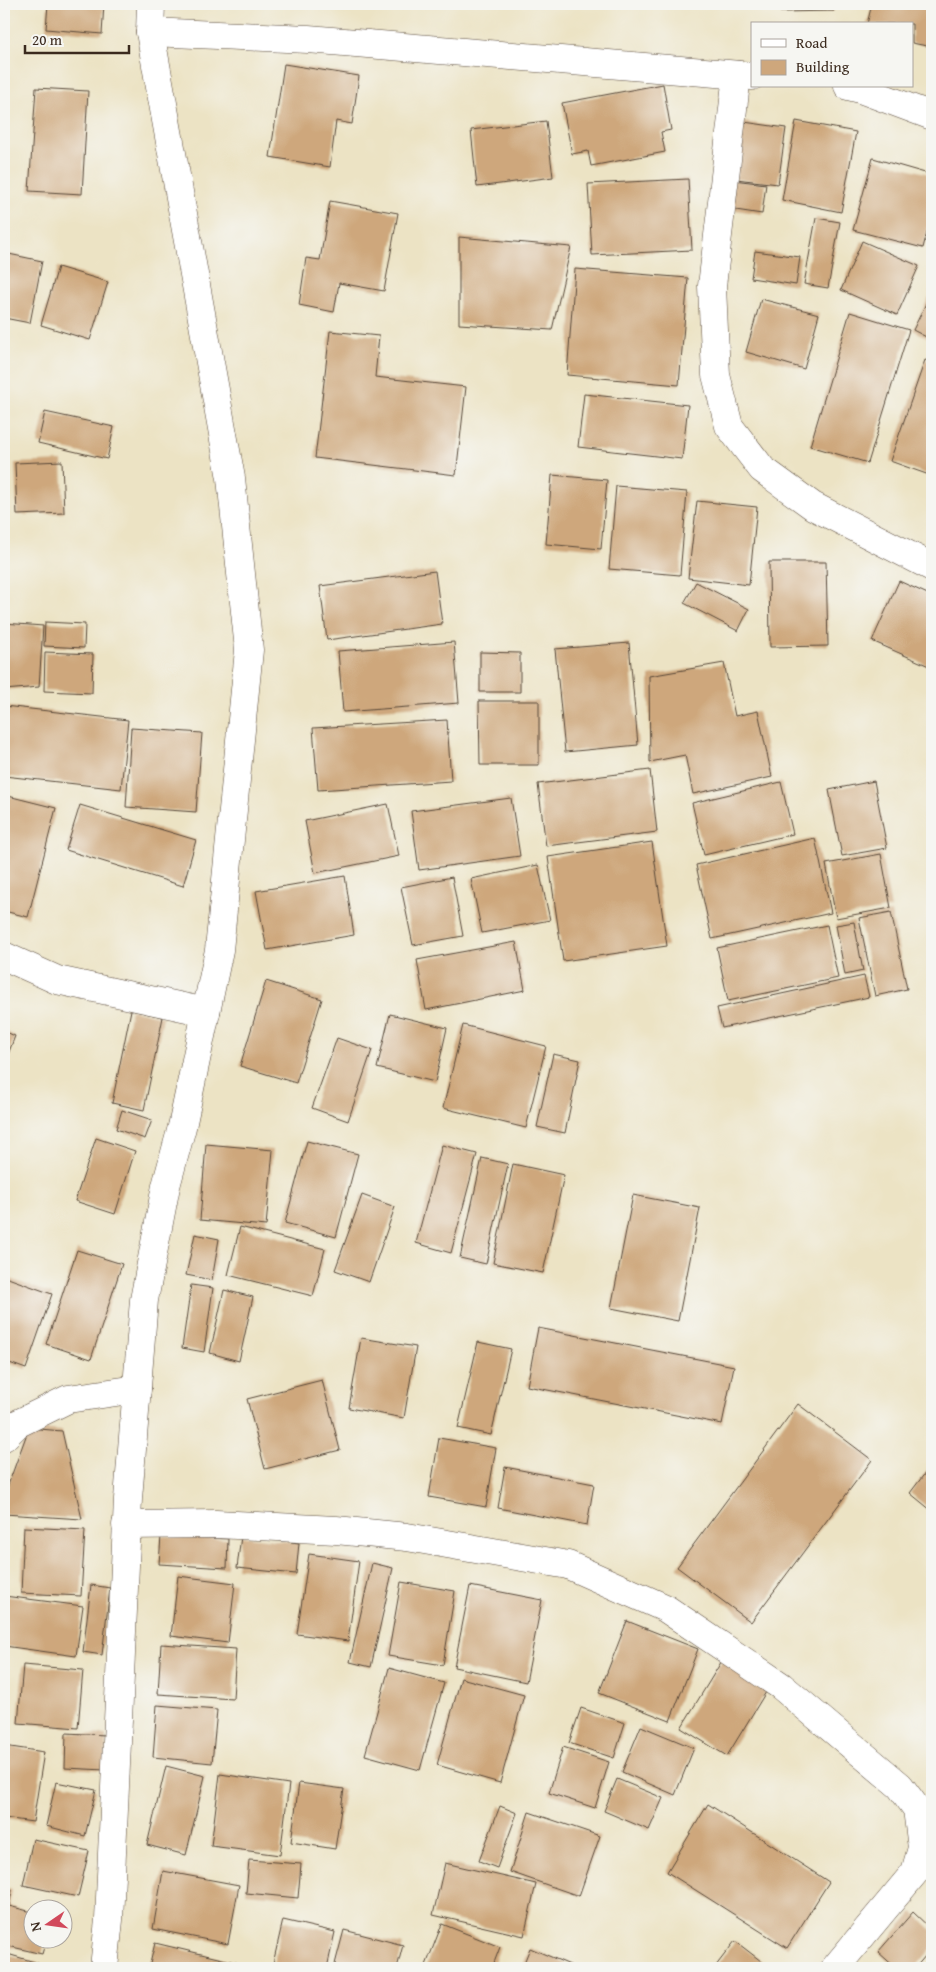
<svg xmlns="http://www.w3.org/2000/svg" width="936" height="1972" font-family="'Gentium Book Plus',serif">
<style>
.building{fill:#cea77c}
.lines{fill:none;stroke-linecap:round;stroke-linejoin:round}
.minor-casing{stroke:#564637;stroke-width:29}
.minor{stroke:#fff;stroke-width:28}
</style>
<rect width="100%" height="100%" fill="#f6f6f2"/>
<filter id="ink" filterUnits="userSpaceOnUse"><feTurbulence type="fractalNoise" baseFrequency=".02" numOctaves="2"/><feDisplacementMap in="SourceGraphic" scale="10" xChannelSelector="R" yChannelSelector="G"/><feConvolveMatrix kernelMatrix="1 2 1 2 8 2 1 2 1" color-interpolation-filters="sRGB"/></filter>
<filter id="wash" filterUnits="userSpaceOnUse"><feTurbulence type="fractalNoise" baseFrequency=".0096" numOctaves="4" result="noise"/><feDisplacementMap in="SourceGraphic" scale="20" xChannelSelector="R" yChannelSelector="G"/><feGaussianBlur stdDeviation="1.12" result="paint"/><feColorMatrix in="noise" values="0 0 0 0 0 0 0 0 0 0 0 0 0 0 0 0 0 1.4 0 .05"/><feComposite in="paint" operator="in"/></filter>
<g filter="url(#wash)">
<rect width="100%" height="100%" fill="#ece3c4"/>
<g id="blocks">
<!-- building -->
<g class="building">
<path d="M 48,4 L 104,4 L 102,34 L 46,29 Z"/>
<path d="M 780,4 L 834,4 L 834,11 L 780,12 Z"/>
<path d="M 872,4 L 932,4 L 932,47 L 912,43 L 912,24 L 867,24 Z"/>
<path d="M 284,64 L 359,76 L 352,124 L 336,121 L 330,167 L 270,157 Z"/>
<path d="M 663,84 L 671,130 L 661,132 L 665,152 L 591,166 L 588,151 L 572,154 L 562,103 Z"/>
<path d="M 36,88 L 88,91 L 82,194 L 29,191 Z"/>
<path d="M 546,121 L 553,177 L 477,187 L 471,130 Z"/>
<path d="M 796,121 L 856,132 L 841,212 L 782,200 Z"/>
<path d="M 744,122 L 786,128 L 778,184 L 736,179 Z"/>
<path d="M 873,158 L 932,175 L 932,213 L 923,248 L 853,230 Z"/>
<path d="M 688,179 L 692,250 L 592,255 L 588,184 Z"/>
<path d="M 733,180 L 766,184 L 762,214 L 729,209 Z"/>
<path d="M 330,201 L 398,213 L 384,291 L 339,283 L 334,312 L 299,305 L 306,258 L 320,260 Z"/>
<path d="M 816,218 L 840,222 L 828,288 L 804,284 Z"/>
<path d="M 459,237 L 571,247 L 552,330 L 459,324 Z"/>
<path d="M 862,241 L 919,266 L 897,315 L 841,290 Z"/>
<path d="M 755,251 L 800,257 L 796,285 L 751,278 Z"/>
<path d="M 4,253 L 42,261 L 30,323 L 4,318 Z"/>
<path d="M 58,267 L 108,282 L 90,340 L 41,325 Z"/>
<path d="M 575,269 L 688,278 L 679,385 L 567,375 Z"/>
<path d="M 932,291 L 932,340 L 913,330 Z"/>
<path d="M 761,299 L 819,314 L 804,369 L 746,352 Z"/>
<path d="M 850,312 L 909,330 L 868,463 L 810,446 Z"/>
<path d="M 330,331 L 379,336 L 375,377 L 466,387 L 456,475 L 315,458 Z"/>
<path d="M 925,360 L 932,362 L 932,476 L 890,461 Z"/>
<path d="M 584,394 L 688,405 L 682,459 L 578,447 Z"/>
<path d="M 45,412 L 114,427 L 107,459 L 38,443 Z"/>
<path d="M 62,461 L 64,513 L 17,515 L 15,463 Z"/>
<path d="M 552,475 L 607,480 L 601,549 L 546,544 Z"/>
<path d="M 616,486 L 687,492 L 680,575 L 609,569 Z"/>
<path d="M 697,501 L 757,507 L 749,585 L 688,578 Z"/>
<path d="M 769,562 L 826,562 L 828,646 L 770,647 Z"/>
<path d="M 435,571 L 442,624 L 327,640 L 320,586 Z"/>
<path d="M 899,581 L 932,596 L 932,659 L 929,666 L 872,641 Z"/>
<path d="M 696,582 L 749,609 L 738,631 L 684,603 Z"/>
<path d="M 45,622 L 85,624 L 84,648 L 44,646 Z"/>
<path d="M 4,623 L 43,626 L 39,687 L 4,690 Z"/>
<path d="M 454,642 L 459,703 L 343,712 L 338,651 Z"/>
<path d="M 629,643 L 638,745 L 565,752 L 555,649 Z"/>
<path d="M 45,652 L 93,654 L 92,693 L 44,691 Z"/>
<path d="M 480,652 L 520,653 L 520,692 L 480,692 Z"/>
<path d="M 724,663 L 735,716 L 758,711 L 772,777 L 693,794 L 685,755 L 650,762 L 649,676 Z"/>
<path d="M 479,701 L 539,701 L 539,765 L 480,765 Z"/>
<path d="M 4,706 L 128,720 L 121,789 L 4,776 Z"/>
<path d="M 447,720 L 451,781 L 318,790 L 313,728 Z"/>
<path d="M 131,728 L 202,733 L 196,812 L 126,807 Z"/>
<path d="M 650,770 L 657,832 L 546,846 L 538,784 Z"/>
<path d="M 874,781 L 887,848 L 842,856 L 829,790 Z"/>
<path d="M 781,782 L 793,834 L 704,855 L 692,803 Z"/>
<path d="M 4,795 L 56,808 L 28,917 L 4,911 Z"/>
<path d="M 511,798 L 520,856 L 419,870 L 411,811 Z"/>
<path d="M 388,804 L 399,856 L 315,873 L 305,821 Z"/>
<path d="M 80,805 L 196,840 L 183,886 L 66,850 Z"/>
<path d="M 815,838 L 831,913 L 712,939 L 696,865 Z"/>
<path d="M 652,842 L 667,946 L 563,961 L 548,857 Z"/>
<path d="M 881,854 L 891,908 L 836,918 L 826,864 Z"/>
<path d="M 538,865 L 550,920 L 482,933 L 471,879 Z"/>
<path d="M 345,876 L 354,935 L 267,950 L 256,891 Z"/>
<path d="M 452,877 L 463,936 L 413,945 L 401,887 Z"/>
<path d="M 891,912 L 907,989 L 875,996 L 859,918 Z"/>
<path d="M 854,922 L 863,971 L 845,975 L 836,925 Z"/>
<path d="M 827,925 L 838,978 L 728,1001 L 717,948 Z"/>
<path d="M 516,942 L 525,990 L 426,1010 L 417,960 Z"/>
<path d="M 864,976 L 869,997 L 722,1028 L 717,1008 Z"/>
<path d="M 266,981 L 322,999 L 296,1083 L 240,1066 Z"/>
<path d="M 131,1010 L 163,1017 L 144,1110 L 112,1103 Z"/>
<path d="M 390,1014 L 447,1028 L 435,1082 L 377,1068 Z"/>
<path d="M 463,1025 L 546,1046 L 526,1128 L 443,1108 Z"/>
<path d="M 4,1031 L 15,1036 L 4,1065 Z"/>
<path d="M 337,1038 L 372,1050 L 348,1121 L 312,1108 Z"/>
<path d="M 553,1054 L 580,1060 L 565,1133 L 537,1127 Z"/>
<path d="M 122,1110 L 152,1120 L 145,1139 L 116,1129 Z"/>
<path d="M 96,1138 L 135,1151 L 115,1214 L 75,1201 Z"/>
<path d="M 307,1141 L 358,1154 L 336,1237 L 285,1223 Z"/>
<path d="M 206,1144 L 273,1150 L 266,1226 L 200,1220 Z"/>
<path d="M 442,1145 L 477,1154 L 451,1253 L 416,1243 Z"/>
<path d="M 482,1158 L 508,1164 L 486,1264 L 460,1258 Z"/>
<path d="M 513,1164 L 564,1175 L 543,1273 L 493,1263 Z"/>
<path d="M 362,1195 L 395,1207 L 369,1282 L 335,1270 Z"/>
<path d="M 633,1195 L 700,1208 L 678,1321 L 611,1308 Z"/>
<path d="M 240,1227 L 325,1249 L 313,1296 L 228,1275 Z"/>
<path d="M 195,1234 L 219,1239 L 212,1280 L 186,1275 Z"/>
<path d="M 77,1250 L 122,1264 L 91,1359 L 46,1344 Z"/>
<path d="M 8,1278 L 52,1294 L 26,1369 L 4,1361 L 4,1290 Z"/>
<path d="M 191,1285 L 213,1288 L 204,1352 L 182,1348 Z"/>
<path d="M 224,1290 L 253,1297 L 239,1361 L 210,1353 Z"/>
<path d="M 538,1328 L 734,1366 L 722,1424 L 527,1386 Z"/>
<path d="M 361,1338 L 416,1347 L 404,1418 L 349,1408 Z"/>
<path d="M 478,1342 L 511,1349 L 491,1435 L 458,1428 Z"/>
<path d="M 322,1380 L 340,1450 L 265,1469 L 247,1399 Z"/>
<path d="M 798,1404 L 872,1460 L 751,1622 L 677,1567 Z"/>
<path d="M 29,1428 L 62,1431 L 82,1519 L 4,1514 L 4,1496 Z"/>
<path d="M 439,1438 L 496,1448 L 486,1507 L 429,1497 Z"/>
<path d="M 932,1464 L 932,1511 L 910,1493 Z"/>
<path d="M 505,1467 L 594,1484 L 587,1525 L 498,1508 Z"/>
<path d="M 24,1527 L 85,1530 L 81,1596 L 21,1593 Z"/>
<path d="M 161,1536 L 228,1539 L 227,1568 L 159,1564 Z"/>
<path d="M 241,1536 L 299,1543 L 296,1574 L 237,1568 Z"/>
<path d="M 309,1554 L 359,1561 L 348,1641 L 297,1634 Z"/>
<path d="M 372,1563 L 393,1568 L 371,1667 L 350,1662 Z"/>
<path d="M 178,1576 L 235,1583 L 228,1643 L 171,1636 Z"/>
<path d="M 401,1582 L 455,1591 L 443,1665 L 388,1656 Z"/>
<path d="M 91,1585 L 110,1588 L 102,1655 L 83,1652 Z"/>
<path d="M 470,1586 L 542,1600 L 526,1682 L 454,1667 Z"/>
<path d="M 4,1596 L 83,1606 L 76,1656 L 4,1646 Z"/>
<path d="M 627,1621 L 698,1649 L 670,1721 L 599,1693 Z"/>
<path d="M 161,1644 L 236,1649 L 233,1699 L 158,1694 Z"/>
<path d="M 723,1659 L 769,1687 L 727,1756 L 681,1728 Z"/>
<path d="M 23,1665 L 83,1670 L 78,1728 L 18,1723 Z"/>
<path d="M 389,1668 L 444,1683 L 420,1770 L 365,1755 Z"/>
<path d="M 461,1678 L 524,1695 L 500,1783 L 437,1765 Z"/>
<path d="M 157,1705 L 217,1710 L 212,1763 L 153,1757 Z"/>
<path d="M 581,1708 L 625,1723 L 614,1758 L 569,1743 Z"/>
<path d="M 641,1726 L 694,1748 L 675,1795 L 622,1772 Z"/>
<path d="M 66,1733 L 106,1735 L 105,1770 L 65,1768 Z"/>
<path d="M 4,1746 L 44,1752 L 33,1822 L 4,1818 Z"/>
<path d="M 563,1747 L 609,1762 L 595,1808 L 549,1793 Z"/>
<path d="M 166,1766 L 205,1776 L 186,1855 L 147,1845 Z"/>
<path d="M 220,1774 L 289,1784 L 280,1855 L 211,1846 Z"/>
<path d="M 617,1779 L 663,1798 L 649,1830 L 604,1811 Z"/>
<path d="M 56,1782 L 96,1790 L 85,1836 L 46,1826 Z"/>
<path d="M 299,1783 L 344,1789 L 335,1849 L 291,1842 Z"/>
<path d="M 708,1804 L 829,1882 L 787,1948 L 667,1872 Z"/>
<path d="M 500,1806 L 517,1813 L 497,1868 L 479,1861 Z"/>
<path d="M 529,1812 L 600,1836 L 579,1896 L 510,1872 Z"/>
<path d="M 33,1839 L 89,1851 L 78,1897 L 23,1885 Z"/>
<path d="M 249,1860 L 301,1864 L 298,1898 L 246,1893 Z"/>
<path d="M 445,1863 L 536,1884 L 524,1936 L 433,1915 Z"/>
<path d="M 163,1871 L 239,1885 L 228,1944 L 153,1929 Z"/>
<path d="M 4,1888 L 12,1890 L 9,1906 L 32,1912 L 32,1940 L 46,1940 L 42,1954 L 4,1945 Z"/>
<path d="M 913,1912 L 932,1930 L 932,1948 L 915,1968 L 896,1968 L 878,1952 Z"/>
<path d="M 283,1920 L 335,1932 L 327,1968 L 272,1968 Z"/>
<path d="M 442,1924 L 500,1947 L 492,1968 L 425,1968 Z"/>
<path d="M 344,1930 L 403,1945 L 397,1968 L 334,1968 Z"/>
<path d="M 735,1941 L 770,1968 L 717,1968 L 715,1967 Z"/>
<path d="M 155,1943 L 239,1963 L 238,1968 L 149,1968 Z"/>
<path d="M 530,1948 L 577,1968 L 522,1968 Z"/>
<path d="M 4,1953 L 38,1963 L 37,1968 L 4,1968 Z"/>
</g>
</g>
</g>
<g filter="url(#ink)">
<use href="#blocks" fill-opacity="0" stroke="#564637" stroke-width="1"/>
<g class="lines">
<defs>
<g id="minor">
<path d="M 150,32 L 308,39 L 752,76"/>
<path d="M 737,75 L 712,286 L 716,375 L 729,426 L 762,469 L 813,506 L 932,567"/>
<path d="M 848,86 L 860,89 L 932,116"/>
<path d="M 4,956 L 57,980 L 206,1012"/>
<path d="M 4,1437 L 17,1424 L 68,1399 L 137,1389"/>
<path d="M 126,1525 L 216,1524 L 336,1530 L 407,1537 L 568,1565 L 665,1608 L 781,1686 L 900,1786 L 917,1809 L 922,1848 L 915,1872 L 835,1968"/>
<path d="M 104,1968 L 109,1920 L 128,1499 L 144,1300 L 166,1186 L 182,1127 L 219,950 L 249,650 L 231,478 L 150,32 L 151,4"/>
</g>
</defs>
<!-- minor casing -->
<use href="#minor" class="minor-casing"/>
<!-- minor -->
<use href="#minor" class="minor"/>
</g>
</g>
<!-- margin -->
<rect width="936" height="1972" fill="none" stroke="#f6f6f2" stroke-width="20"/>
<!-- legend -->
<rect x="751" y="22" width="162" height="65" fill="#f6f6f2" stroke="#aba49d"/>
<rect x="761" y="39" width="25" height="8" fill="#ffffff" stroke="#aba49d"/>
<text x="796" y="48" font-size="15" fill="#3b2a1e">Road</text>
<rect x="761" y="60" width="25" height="15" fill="#cea77c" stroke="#aba49d"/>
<text x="796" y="72" font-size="15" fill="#3b2a1e">Building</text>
<!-- north arrow -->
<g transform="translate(48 1924) rotate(257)"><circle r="24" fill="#f6f6f2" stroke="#aba49d"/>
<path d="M0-4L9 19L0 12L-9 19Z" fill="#d1495b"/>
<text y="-8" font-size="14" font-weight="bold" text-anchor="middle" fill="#3b2a1e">N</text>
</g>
<!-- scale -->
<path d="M25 45v8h104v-8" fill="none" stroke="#3b2a1e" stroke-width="2.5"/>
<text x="32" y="45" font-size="15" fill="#3b2a1e" stroke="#f6f6f2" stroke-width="4" paint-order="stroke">20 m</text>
</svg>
